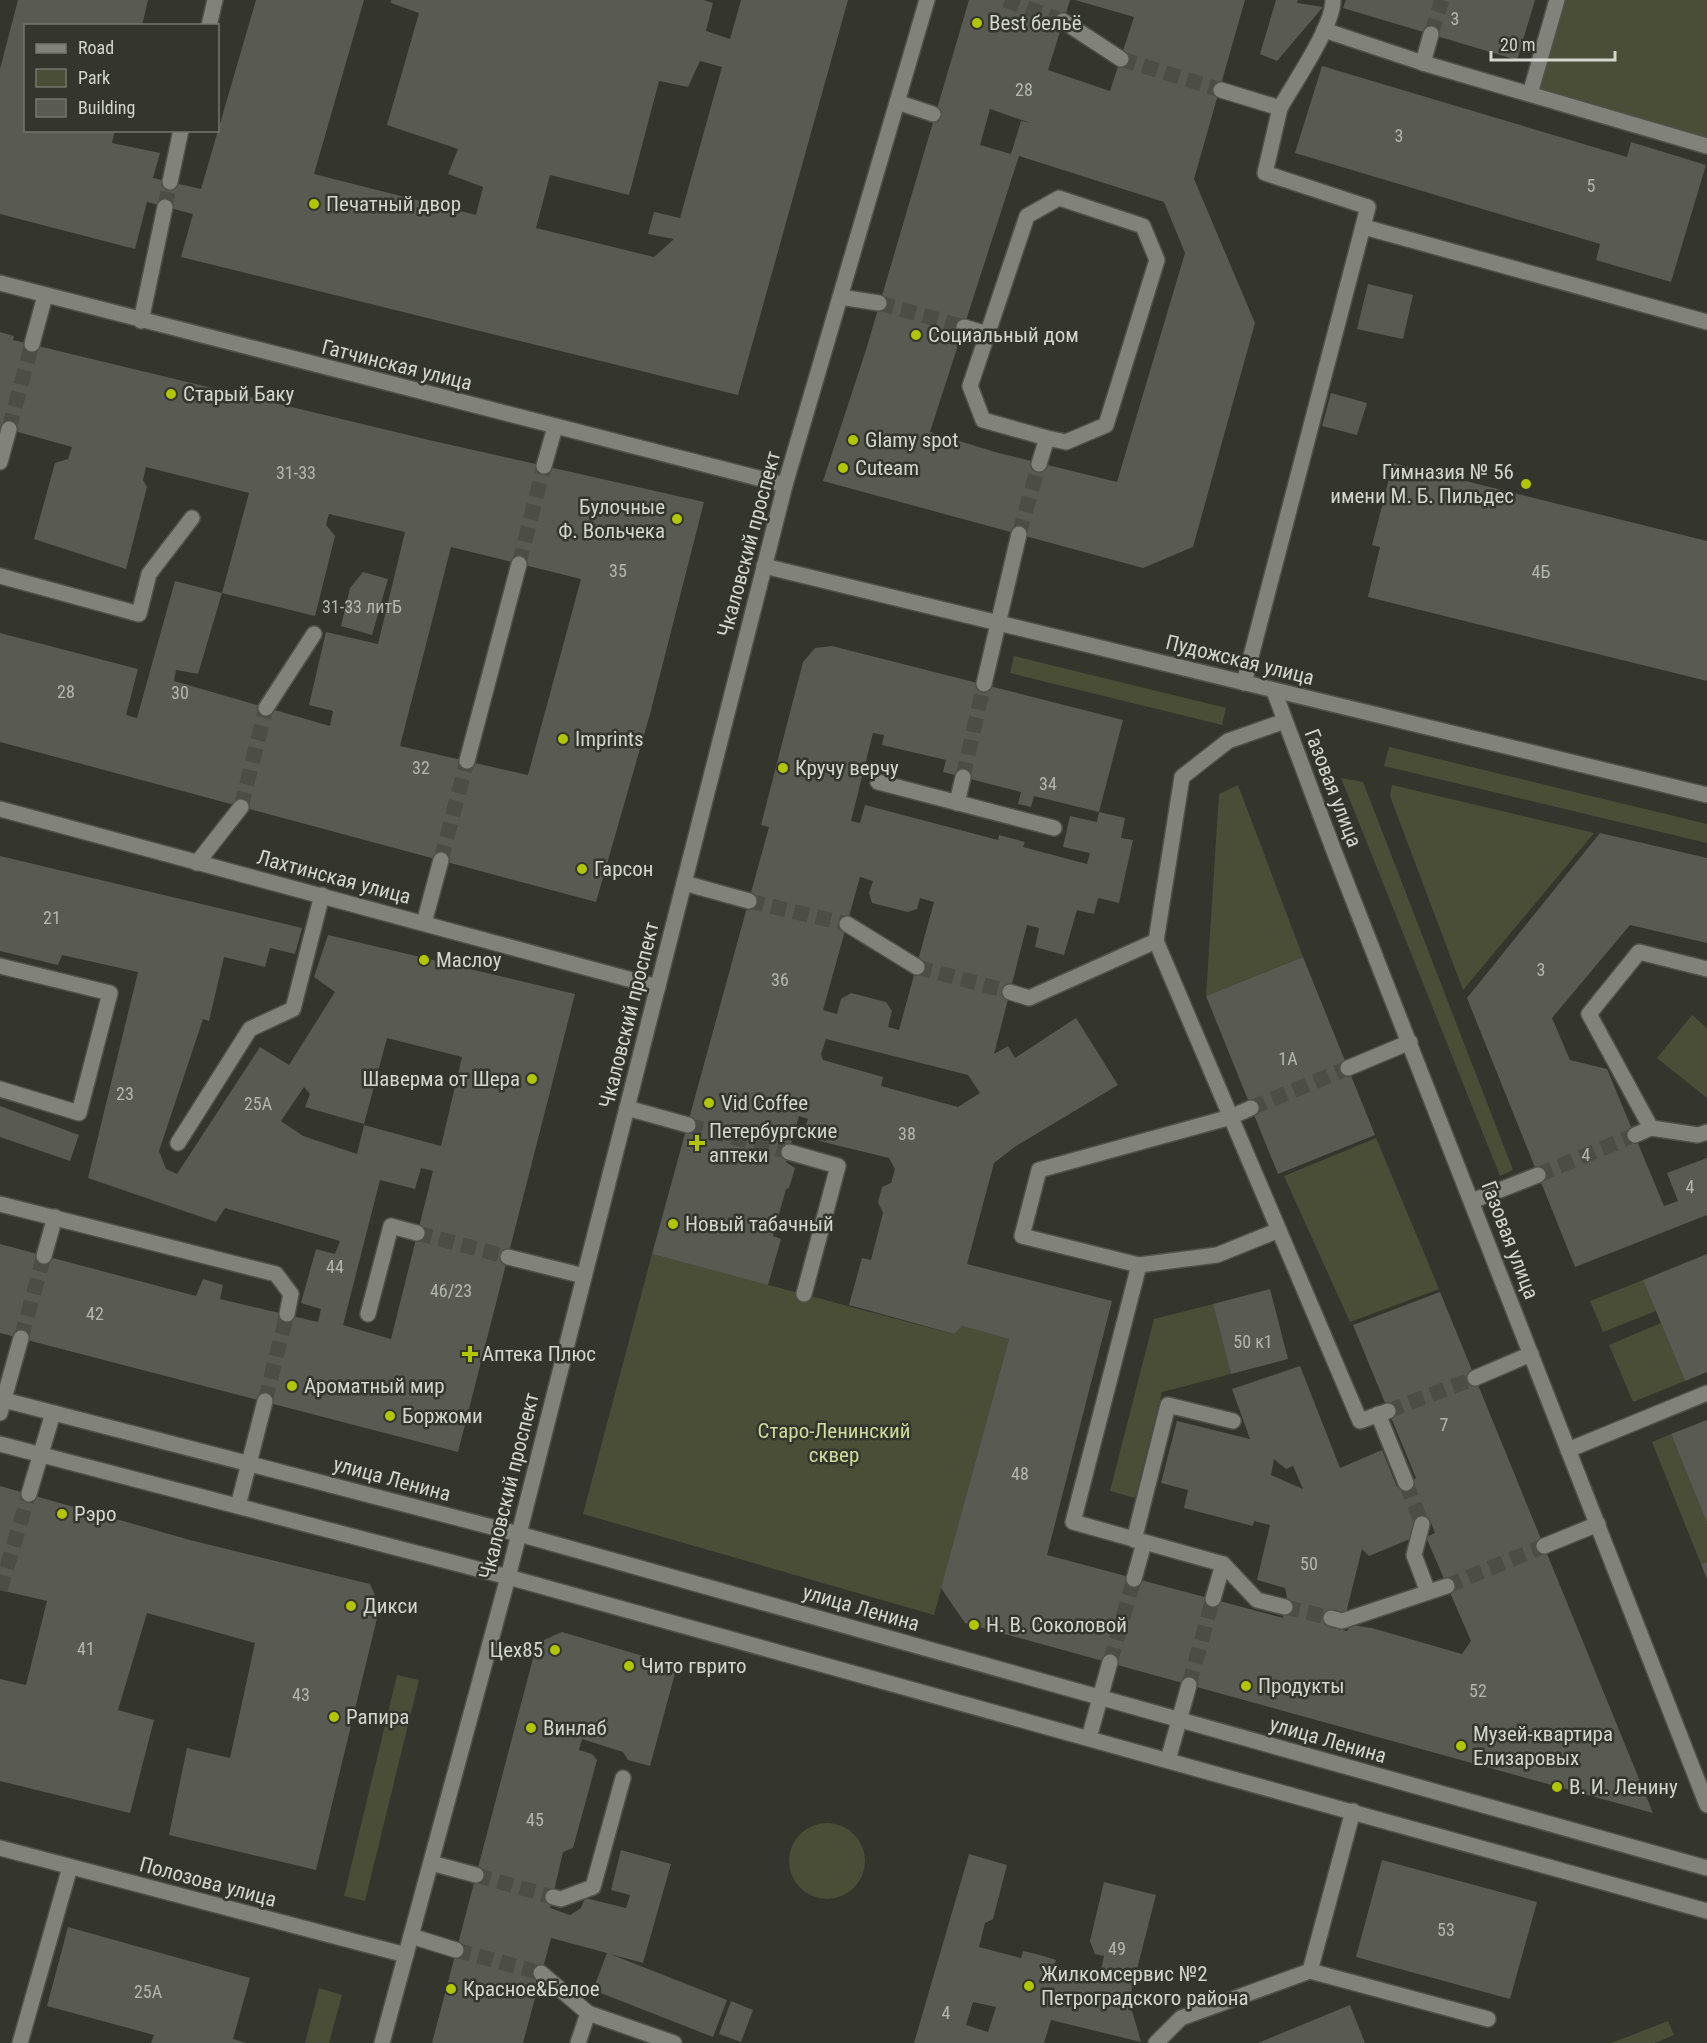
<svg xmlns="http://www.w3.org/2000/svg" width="1707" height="2043" font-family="'Roboto Condensed',sans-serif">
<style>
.green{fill:#4a4e36}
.building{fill:#595b52;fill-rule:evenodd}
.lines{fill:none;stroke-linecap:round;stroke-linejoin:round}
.minor-tunnel{stroke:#4c4e45;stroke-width:15;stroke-dasharray:15 8;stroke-linecap:butt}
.minor-casing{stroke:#4f514a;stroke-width:18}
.minor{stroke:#81837a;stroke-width:15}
.poi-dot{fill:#b1c500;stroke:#34362d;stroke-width:2}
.labels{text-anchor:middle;stroke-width:5;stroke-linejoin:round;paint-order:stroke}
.number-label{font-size:18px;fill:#b4b6b0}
.poi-label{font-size:21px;fill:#d3d5cf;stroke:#34362d;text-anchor:start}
.street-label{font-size:21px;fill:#d3d5cf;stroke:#34362d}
.park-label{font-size:21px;fill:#cfdb9b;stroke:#34362d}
</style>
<rect width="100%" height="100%" fill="#34362d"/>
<!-- green -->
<g class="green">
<path d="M 1563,0 L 1707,0 L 1707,138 L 1536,92 Z"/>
<path d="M 1014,656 L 1226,708 L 1222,725 L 1010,673 Z"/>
<path d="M 1389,747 L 1707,824 L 1707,843 L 1384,766 Z"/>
<path d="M 1341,778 L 1363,782 L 1513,1170 L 1500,1176 Z"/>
<path d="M 1238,785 L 1303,957 L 1206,996 L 1219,794 Z"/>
<path d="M 1392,785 L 1594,833 L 1463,990 L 1390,796 Z"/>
<path d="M 1692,1015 L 1707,1028 L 1707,1098 L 1657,1058 Z"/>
<path d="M 1376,1138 L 1439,1289 L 1350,1322 L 1284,1176 Z"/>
<path d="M 652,1254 L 953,1334 L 962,1326 L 1009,1339 L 934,1615 L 583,1514 Z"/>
<path d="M 1643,1280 L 1656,1311 L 1603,1332 L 1590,1301 Z"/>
<path d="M 1213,1304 L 1231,1374 L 1162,1392 L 1135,1498 L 1110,1491 L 1154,1319 Z"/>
<path d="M 1661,1323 L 1685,1381 L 1633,1402 L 1609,1345 Z"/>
<path d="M 1671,1434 L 1707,1523 L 1707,1562 L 1701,1564 L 1652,1442 Z"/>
<path d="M 397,1675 L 419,1680 L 365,1901 L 344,1896 Z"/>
<circle cx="827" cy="1861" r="38"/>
<path d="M 319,1988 L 342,1995 L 329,2043 L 305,2043 Z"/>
<path d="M 1668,2021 L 1674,2035 L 1655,2043 L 1611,2043 Z"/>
</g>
<!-- building -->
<g class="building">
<path d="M 18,0 L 148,0 L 142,26 L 26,26 L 26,130 L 115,130 L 112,143 L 160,153 L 153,178 L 201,189 L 256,0 L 364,0 L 314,174 L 476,215 L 483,187 L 448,174 L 458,149 L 387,125 L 419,13 L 391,3 L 391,0 L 704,0 L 713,3 L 706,31 L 730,39 L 741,0 L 848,0 L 738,395 L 181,257 L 193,214 L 147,202 L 135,249 L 0,214 L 0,69 ZM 700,61 L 722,67 L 680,218 L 654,212 L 648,234 L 674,239 L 654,257 L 536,228 L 550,175 L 629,195 L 659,81 L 688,87 Z"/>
<path d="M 969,0 L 1070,0 L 1048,70 L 1110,91 L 1134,17 L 1075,0 L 1245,0 L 1194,179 L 1255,323 L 1193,547 L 1143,568 L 823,481 L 866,350 ZM 990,109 L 1030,123 L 1021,121 L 1011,154 L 980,145 ZM 1019,156 L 1164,202 L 1185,253 L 1117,482 L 995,452 L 930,432 Z"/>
<path d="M 1276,0 L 1298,0 L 1297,3 L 1323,7 L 1277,61 L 1260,54 Z"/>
<path d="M 1346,0 L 1535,0 L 1517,60 L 1343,8 Z"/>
<path d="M 1322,66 L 1627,157 L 1631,142 L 1706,165 L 1671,282 L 1596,260 L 1600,244 L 1295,153 Z"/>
<path d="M 1368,284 L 1413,295 L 1403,339 L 1357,329 Z"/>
<path d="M 0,332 L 14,336 L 13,340 L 429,440 L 704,502 L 650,714 L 596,902 L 0,742 L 0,633 L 138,669 L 126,715 L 137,718 L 175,581 L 222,593 L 249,493 L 146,467 L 143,480 L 147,487 L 126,569 L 34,539 L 55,463 L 68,459 L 72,447 L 0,427 ZM 329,514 L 405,532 L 378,644 L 326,632 L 309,705 L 333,711 L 330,726 L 174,681 L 176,670 L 198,674 L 222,593 L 315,616 L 335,536 L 326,525 ZM 451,547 L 581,579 L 528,775 L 400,746 Z"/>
<path d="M 1331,393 L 1367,403 L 1357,435 L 1322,426 Z"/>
<path d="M 1393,463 L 1707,541 L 1707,681 L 1368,597 L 1380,547 L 1372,545 Z"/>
<path d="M 363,572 L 388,579 L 372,635 L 341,626 L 350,588 Z"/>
<path d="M 832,646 L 1123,720 L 1099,812 L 1034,796 L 1031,807 L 1018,804 L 1021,792 L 943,772 L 946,760 L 882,745 L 884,735 L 873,733 L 851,821 L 860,823 L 865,805 L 998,840 L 999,835 L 1025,842 L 1023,847 L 1087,864 L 1090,853 L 1063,847 L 1070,816 L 1097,822 L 1099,812 L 1125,818 L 1121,838 L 1133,840 L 1119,903 L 1098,898 L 1094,914 L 1077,910 L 1064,955 L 1035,947 L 1039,928 L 1027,925 L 994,1054 L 1008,1046 L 1015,1058 L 1076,1018 L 1118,1085 L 1016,1146 L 994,1163 L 967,1264 L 1112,1301 L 1047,1555 L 1283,1618 L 1287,1598 L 1285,1588 L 1257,1580 L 1270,1525 L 1254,1521 L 1253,1526 L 1184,1508 L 1188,1490 L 1161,1483 L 1177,1421 L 1250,1439 L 1232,1389 L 1300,1366 L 1340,1468 L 1382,1450 L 1397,1487 L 1416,1478 L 1353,1325 L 1440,1292 L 1653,1813 L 965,1623 L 941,1588 L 1009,1339 L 962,1326 L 954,1334 L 849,1305 L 862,1258 L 871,1260 L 883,1213 L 878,1202 L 882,1187 L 891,1183 L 895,1169 L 889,1158 L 807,1138 L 804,1130 L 808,1119 L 799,1116 L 786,1162 L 795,1168 L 789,1188 L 786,1189 L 773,1236 L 781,1239 L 768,1285 L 652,1254 L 769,827 L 761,825 L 803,662 L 815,648 ZM 860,877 L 873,881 L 869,893 L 872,903 L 908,912 L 917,909 L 920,898 L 934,902 L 899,1030 L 888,1027 L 892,1011 L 886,1002 L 851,993 L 841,999 L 837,1014 L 823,1010 ZM 826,1039 L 968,1075 L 980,1093 L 958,1107 L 881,1086 L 883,1077 L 823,1060 L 821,1054 ZM 1274,1459 L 1286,1469 L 1293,1466 L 1303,1489 L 1271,1475 ZM 1430,1520 L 1435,1533 L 1426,1537 L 1471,1641 L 1462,1654 L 1372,1628 L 1351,1625 L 1347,1631 L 1329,1627 L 1332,1610 L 1346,1613 L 1362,1549 L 1369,1556 L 1410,1539 L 1414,1528 Z"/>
<path d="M 1600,833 L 1707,858 L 1707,943 L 1630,925 L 1552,1018 L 1570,1060 L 1607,1069 L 1664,1206 L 1678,1201 L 1667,1173 L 1707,1158 L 1707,1215 L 1575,1267 L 1467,998 Z"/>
<path d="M 0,856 L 302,928 L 295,954 L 270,948 L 265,967 L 224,957 L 209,1021 L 203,1019 L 159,1151 L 166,1169 L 177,1174 L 260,1047 L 289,1065 L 335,992 L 314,977 L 328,935 L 575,994 L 458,1452 L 0,1333 L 0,1244 L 196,1296 L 203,1279 L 223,1285 L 220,1299 L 318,1322 L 321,1309 L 301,1303 L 316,1249 L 335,1254 L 340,1241 L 225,1208 L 216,1222 L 88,1178 L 138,972 L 62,955 L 58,965 L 0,951 ZM 387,1038 L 462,1057 L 441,1146 L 364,1125 L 357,1154 L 303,1136 L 281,1121 L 304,1087 L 310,1094 L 305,1107 L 364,1124 ZM 421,1168 L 433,1171 L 391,1339 L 343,1325 L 380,1180 L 415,1189 Z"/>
<path d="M 1303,957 L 1375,1135 L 1278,1174 L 1206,996 Z"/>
<path d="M 0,1106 L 79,1135 L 70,1161 L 0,1137 Z"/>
<path d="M 1707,1254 L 1707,1372 L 1685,1381 L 1643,1280 Z"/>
<path d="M 1270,1289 L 1288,1359 L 1231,1374 L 1213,1304 Z"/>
<path d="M 1707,1420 L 1707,1523 L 1671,1434 Z"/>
<path d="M 0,1486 L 190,1540 L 370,1584 L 380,1606 L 316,1870 L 169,1835 L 187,1748 L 230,1758 L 255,1643 L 147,1613 L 118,1710 L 154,1720 L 130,1813 L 0,1781 L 0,1679 L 26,1685 L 47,1601 L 0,1590 Z"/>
<path d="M 1707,1562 L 1707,1579 L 1701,1564 Z"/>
<path d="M 562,1632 L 677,1666 L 650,1766 L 628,1760 L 623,1752 L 582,1739 L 579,1750 L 592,1754 L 597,1760 L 573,1848 L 563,1852 L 550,1908 L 570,1915 L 581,1908 L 585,1898 L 626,1908 L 630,1895 L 611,1890 L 621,1850 L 671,1864 L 643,1963 L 610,1954 L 727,2000 L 713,2037 L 593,1990 L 607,1953 L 551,1938 L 523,2043 L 432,2043 L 537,1643 Z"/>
<path d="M 969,1854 L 1007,1865 L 993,1919 L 985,1923 L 979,1947 L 1021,1958 L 1023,1951 L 1040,1955 L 1056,1960 L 1054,1966 L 1099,1978 L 1104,1956 L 1095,1954 L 1090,1941 L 1104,1882 L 1156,1895 L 1129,2000 L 1141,2042 L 1051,2020 L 1044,2043 L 914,2043 ZM 973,2002 L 996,2007 L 988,2032 L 966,2025 Z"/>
<path d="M 1382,1860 L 1537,1902 L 1510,1999 L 1356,1957 Z"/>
<path d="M 68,1927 L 250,1978 L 233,2039 L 246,2043 L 151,2043 L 154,2035 L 47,2006 Z"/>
<path d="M 731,2001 L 753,2010 L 741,2042 L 719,2034 Z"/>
<path d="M 1350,2005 L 1365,2043 L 1258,2043 L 1287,2031 Z"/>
</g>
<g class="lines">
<!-- minor-tunnel -->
<g class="minor-tunnel">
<path d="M 1005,0 L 1063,21"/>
<path d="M 1431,34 L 1442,0"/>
<path d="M 1121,59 L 1221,90"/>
<path d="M 165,207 L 170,182"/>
<path d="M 879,303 L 964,327"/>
<path d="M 9,429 L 32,344"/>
<path d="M 1019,534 L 1039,464"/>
<path d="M 519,564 L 544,466"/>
<path d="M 963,777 L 984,684"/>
<path d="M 241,807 L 266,708"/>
<path d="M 441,860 L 467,761"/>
<path d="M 749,901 L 847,924"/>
<path d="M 917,967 L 1010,992"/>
<path d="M 1251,1108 L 1348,1068"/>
<path d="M 688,1125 L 789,1152"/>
<path d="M 1538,1175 L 1635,1135"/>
<path d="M 417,1233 L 508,1257"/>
<path d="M 21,1338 L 44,1256"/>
<path d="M 265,1401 L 287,1314"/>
<path d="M 1388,1411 L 1475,1378"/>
<path d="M 1406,1483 L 1422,1524"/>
<path d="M 1447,1586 L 1544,1546"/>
<path d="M 0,1590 L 29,1494"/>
<path d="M 1285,1607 L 1331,1618"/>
<path d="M 1110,1662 L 1134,1579"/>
<path d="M 1189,1685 L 1213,1599"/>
<path d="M 476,1875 L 553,1897"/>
<path d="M 456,1950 L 541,1973"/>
</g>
<defs>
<g id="minor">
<path d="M 1063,21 L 1121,59"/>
<path d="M 209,26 L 215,0"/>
<path d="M 1324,30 L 1423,63 L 1707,146"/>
<path d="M 1423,63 L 1431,34"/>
<path d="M 1221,90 L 1280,108 L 1265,173 L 1368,207 L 1244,683"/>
<path d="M 1530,94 L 1557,0"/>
<path d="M 897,102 L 933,114"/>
<path d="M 1280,108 C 1294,83 1333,27 1333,0"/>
<path d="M 170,182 L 181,130"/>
<path d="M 1364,227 L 1707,322"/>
<path d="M 0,283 L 785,485"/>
<path d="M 840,297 L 879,303"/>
<path d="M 141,321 L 165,207"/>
<path d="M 964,327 L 987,334"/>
<path d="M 32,344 L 45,296"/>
<path d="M 0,462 L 9,429"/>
<path d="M 1039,464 L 1047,438 L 1066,442 L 1106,425 L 1157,260 L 1143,226 L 1059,198 L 1027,216 L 970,386 L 983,420 L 1047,438"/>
<path d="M 544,466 L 555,427"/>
<path d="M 764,566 L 1707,795"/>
<path d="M 0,576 L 139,614 L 149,574 L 192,518"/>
<path d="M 984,684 L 1019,534"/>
<path d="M 1274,691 L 1334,851 L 1707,1805"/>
<path d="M 266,708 L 314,634"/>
<path d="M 1285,721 L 1228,741 L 1182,777 L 1156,941 L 1360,1421 L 1388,1411"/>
<path d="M 467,761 L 519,564"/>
<path d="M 878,782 L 1054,828"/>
<path d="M 957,803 L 963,777"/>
<path d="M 0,809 L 658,987"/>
<path d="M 197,863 L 241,807"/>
<path d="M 684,883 L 749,901"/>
<path d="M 424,923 L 441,860"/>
<path d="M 847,924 L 917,967"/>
<path d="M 0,966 L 110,993 L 79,1113 L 0,1089"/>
<path d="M 1010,992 L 1029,998 L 1156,941"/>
<path d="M 1348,1068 L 1410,1042"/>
<path d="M 627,1108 L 688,1125"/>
<path d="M 1251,1108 L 1231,1117 L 1039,1170 L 1022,1236 L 1139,1265 L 1217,1255 L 1279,1230"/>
<path d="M 1651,1128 L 1589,1014 L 1639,952 L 1707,969"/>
<path d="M 1635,1135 L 1651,1128 L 1698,1135 L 1707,1132"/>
<path d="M 178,1143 L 250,1029 L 293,1009 L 322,895"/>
<path d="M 789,1152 L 838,1166 L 804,1294"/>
<path d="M 1472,1201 L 1538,1175"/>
<path d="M 0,1204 L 276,1274 L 291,1294 L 287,1314"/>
<path d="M 44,1256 L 55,1217"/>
<path d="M 508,1257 L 584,1276"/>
<path d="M 1139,1265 L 1073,1522 L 1223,1564 L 1257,1600 L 1285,1607"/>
<path d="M 368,1314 L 391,1226 L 417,1233"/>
<path d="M 1475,1378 L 1531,1354"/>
<path d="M 0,1399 L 519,1534 L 1707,1868"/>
<path d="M 0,1413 L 21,1338"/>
<path d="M 1378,1414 L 1406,1483"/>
<path d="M 0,1444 L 508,1577 L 1707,1911"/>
<path d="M 1568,1450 L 1707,1393"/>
<path d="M 29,1494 L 53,1413"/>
<path d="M 238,1506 L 265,1401"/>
<path d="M 1422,1524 L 1414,1555 L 1428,1592"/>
<path d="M 1134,1540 L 1168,1405 L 1233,1421"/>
<path d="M 1544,1546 L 1598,1524"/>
<path d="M 1134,1579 L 1144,1543"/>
<path d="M 1213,1599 L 1223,1564"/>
<path d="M 1331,1618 L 1342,1621 L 1447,1586"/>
<path d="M 1089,1738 L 1110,1662"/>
<path d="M 1168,1760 L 1189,1685"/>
<path d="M 0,1848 L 406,1955"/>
<path d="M 431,1863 L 476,1875"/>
<path d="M 553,1897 L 561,1899 L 593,1887 L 623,1778"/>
<path d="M 411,1936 L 456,1950"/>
<path d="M 1310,1971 L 1488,2019"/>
<path d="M 541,1973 L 588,2013"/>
<path d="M 20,2043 L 70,1867"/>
<path d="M 382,2043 L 508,1577 L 785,485 L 927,0"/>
<path d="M 578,2043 L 588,2013 L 674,2043"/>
<path d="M 1156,2043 L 1181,2018 L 1310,1971 L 1353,1811"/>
</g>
</defs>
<!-- minor casing -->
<use href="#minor" class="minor-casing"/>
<!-- minor -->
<use href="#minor" class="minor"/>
</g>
<!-- markers -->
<g class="poi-dot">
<circle cx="977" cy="23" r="6"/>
<circle cx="314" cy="204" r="6"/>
<circle cx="916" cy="335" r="6"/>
<circle cx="171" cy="394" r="6"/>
<circle cx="853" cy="440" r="6"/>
<circle cx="843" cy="468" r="6"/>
<circle cx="1526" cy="484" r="6"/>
<circle cx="677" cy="519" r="6"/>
<circle cx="563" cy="739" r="6"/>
<circle cx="783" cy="768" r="6"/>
<circle cx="582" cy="869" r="6"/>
<circle cx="424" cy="960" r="6"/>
<circle cx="532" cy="1079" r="6"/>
<circle cx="709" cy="1103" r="6"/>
<path d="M694 1134h6v6h6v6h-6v6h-6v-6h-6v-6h6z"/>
<circle cx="673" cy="1224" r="6"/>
<path d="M467 1345h6v6h6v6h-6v6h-6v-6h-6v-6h6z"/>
<circle cx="292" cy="1386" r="6"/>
<circle cx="390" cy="1416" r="6"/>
<circle cx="62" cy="1514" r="6"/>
<circle cx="351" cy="1606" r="6"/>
<circle cx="974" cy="1625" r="6"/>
<circle cx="555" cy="1650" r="6"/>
<circle cx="629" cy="1666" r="6"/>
<circle cx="1246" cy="1686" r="6"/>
<circle cx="334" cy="1717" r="6"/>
<circle cx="531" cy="1728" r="6"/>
<circle cx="1461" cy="1746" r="6"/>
<circle cx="1557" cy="1787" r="6"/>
<circle cx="1029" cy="1986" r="6"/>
<circle cx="451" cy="1989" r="6"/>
</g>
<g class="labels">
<!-- number labels -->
<g class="number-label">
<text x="1455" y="25">3</text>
<text x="1024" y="96">28</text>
<text x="1399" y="142">3</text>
<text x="1591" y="192">5</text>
<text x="296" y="479">31-33</text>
<text x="618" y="577">35</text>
<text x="1541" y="578">4Б</text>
<text x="362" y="613">31-33 литБ</text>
<text x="66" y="698">28</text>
<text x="180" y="699">30</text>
<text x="421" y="774">32</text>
<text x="1048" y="790">34</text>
<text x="52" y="924">21</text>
<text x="1541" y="976">3</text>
<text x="780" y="986">36</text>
<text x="1288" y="1065">1А</text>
<text x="125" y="1100">23</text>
<text x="258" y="1110">25А</text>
<text x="907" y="1140">38</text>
<text x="1586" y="1161">4</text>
<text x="1690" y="1193">4</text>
<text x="335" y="1273">44</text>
<text x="451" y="1297">46/23</text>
<text x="95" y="1320">42</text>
<text x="1253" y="1348">50 к1</text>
<text x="1444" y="1431">7</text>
<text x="1020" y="1480">48</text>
<text x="1309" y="1570">50</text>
<text x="86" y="1655">41</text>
<text x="1478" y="1697">52</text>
<text x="301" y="1701">43</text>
<text x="535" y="1826">45</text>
<text x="1446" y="1936">53</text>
<text x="1117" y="1955">49</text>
<text x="148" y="1998">25А</text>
<text x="946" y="2019">4</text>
</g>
<!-- poi labels -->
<g class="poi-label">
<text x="989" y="30">Best бельё</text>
<text x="326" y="211">Печатный двор</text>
<text x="928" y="342">Социальный дом</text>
<text x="183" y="401">Старый Баку</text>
<text x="865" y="447">Glamy spot</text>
<text x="855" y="475">Cuteam</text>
<text x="1514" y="479" text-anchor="end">Гимназия № 56<tspan x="1514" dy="24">имени М. Б. Пильдес</tspan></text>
<text x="665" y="514" text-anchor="end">Булочные<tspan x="665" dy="24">Ф. Вольчека</tspan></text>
<text x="575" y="746">Imprints</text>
<text x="795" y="775">Кручу верчу</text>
<text x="594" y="876">Гарсон</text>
<text x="436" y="967">Маслоу</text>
<text x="520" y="1086" text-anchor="end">Шаверма от Шера</text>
<text x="721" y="1110">Vid Coffee</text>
<text x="709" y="1138">Петербургские<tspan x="709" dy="24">аптеки</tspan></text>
<text x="685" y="1231">Новый табачный</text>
<text x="482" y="1361">Аптека Плюс</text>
<text x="304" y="1393">Ароматный мир</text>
<text x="402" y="1423">Боржоми</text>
<text x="74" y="1521">Рэро</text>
<text x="363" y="1613">Дикси</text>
<text x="986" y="1632">Н. В. Соколовой</text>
<text x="543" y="1657" text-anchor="end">Цех85</text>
<text x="641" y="1673">Чито гврито</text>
<text x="1258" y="1693">Продукты</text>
<text x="346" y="1724">Рапира</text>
<text x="543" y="1735">Винлаб</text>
<text x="1473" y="1741">Музей-квартира<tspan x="1473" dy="24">Елизаровых</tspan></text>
<text x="1569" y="1794">В. И. Ленину</text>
<text x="1041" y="1981">Жилкомсервис №2<tspan x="1041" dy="24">Петроградского района</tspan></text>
<text x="463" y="1996">Красное&amp;Белое</text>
</g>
<!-- street labels -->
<g class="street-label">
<text transform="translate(397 365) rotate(14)" y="7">Гатчинская улица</text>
<text transform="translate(749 544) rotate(-75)" y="7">Чкаловский проспект</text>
<text transform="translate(1240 660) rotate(14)" y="7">Пудожская улица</text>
<text transform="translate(1333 788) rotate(69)" y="7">Газовая улица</text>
<text transform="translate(334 877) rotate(15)" y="7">Лахтинская улица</text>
<text transform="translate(629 1015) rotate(-76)" y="7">Чкаловский проспект</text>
<text transform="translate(1510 1240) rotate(69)" y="7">Газовая улица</text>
<text transform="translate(392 1479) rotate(15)" y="7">улица Ленина</text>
<text transform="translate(509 1486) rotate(-76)" y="7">Чкаловский проспект</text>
<text transform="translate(861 1608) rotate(16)" y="7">улица Ленина</text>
<text transform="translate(1328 1740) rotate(16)" y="7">улица Ленина</text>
<text transform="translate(208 1882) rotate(15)" y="7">Полозова улица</text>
</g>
<!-- park labels -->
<g class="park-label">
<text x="834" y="1438">Старо-Ленинский<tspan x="834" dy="24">сквер</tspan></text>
</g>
</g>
<!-- legend -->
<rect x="24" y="24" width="195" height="108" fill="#34362d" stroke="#74766e" stroke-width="1.5"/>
<rect x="36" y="44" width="30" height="9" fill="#81837a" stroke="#74766e" stroke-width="1.5"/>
<text x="78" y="54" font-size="18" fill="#d3d5cf">Road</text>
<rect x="36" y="69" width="30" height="18" fill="#4a4e36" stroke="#74766e" stroke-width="1.5"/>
<text x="78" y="84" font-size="18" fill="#d3d5cf">Park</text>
<rect x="36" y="99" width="30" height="18" fill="#595b52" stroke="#74766e" stroke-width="1.5"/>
<text x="78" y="114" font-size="18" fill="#d3d5cf">Building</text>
<!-- scale -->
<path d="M1491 51v9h124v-9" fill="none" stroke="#d3d5cf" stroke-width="3"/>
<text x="1500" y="51" font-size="18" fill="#d3d5cf" stroke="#34362d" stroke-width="4.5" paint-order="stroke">20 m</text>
</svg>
